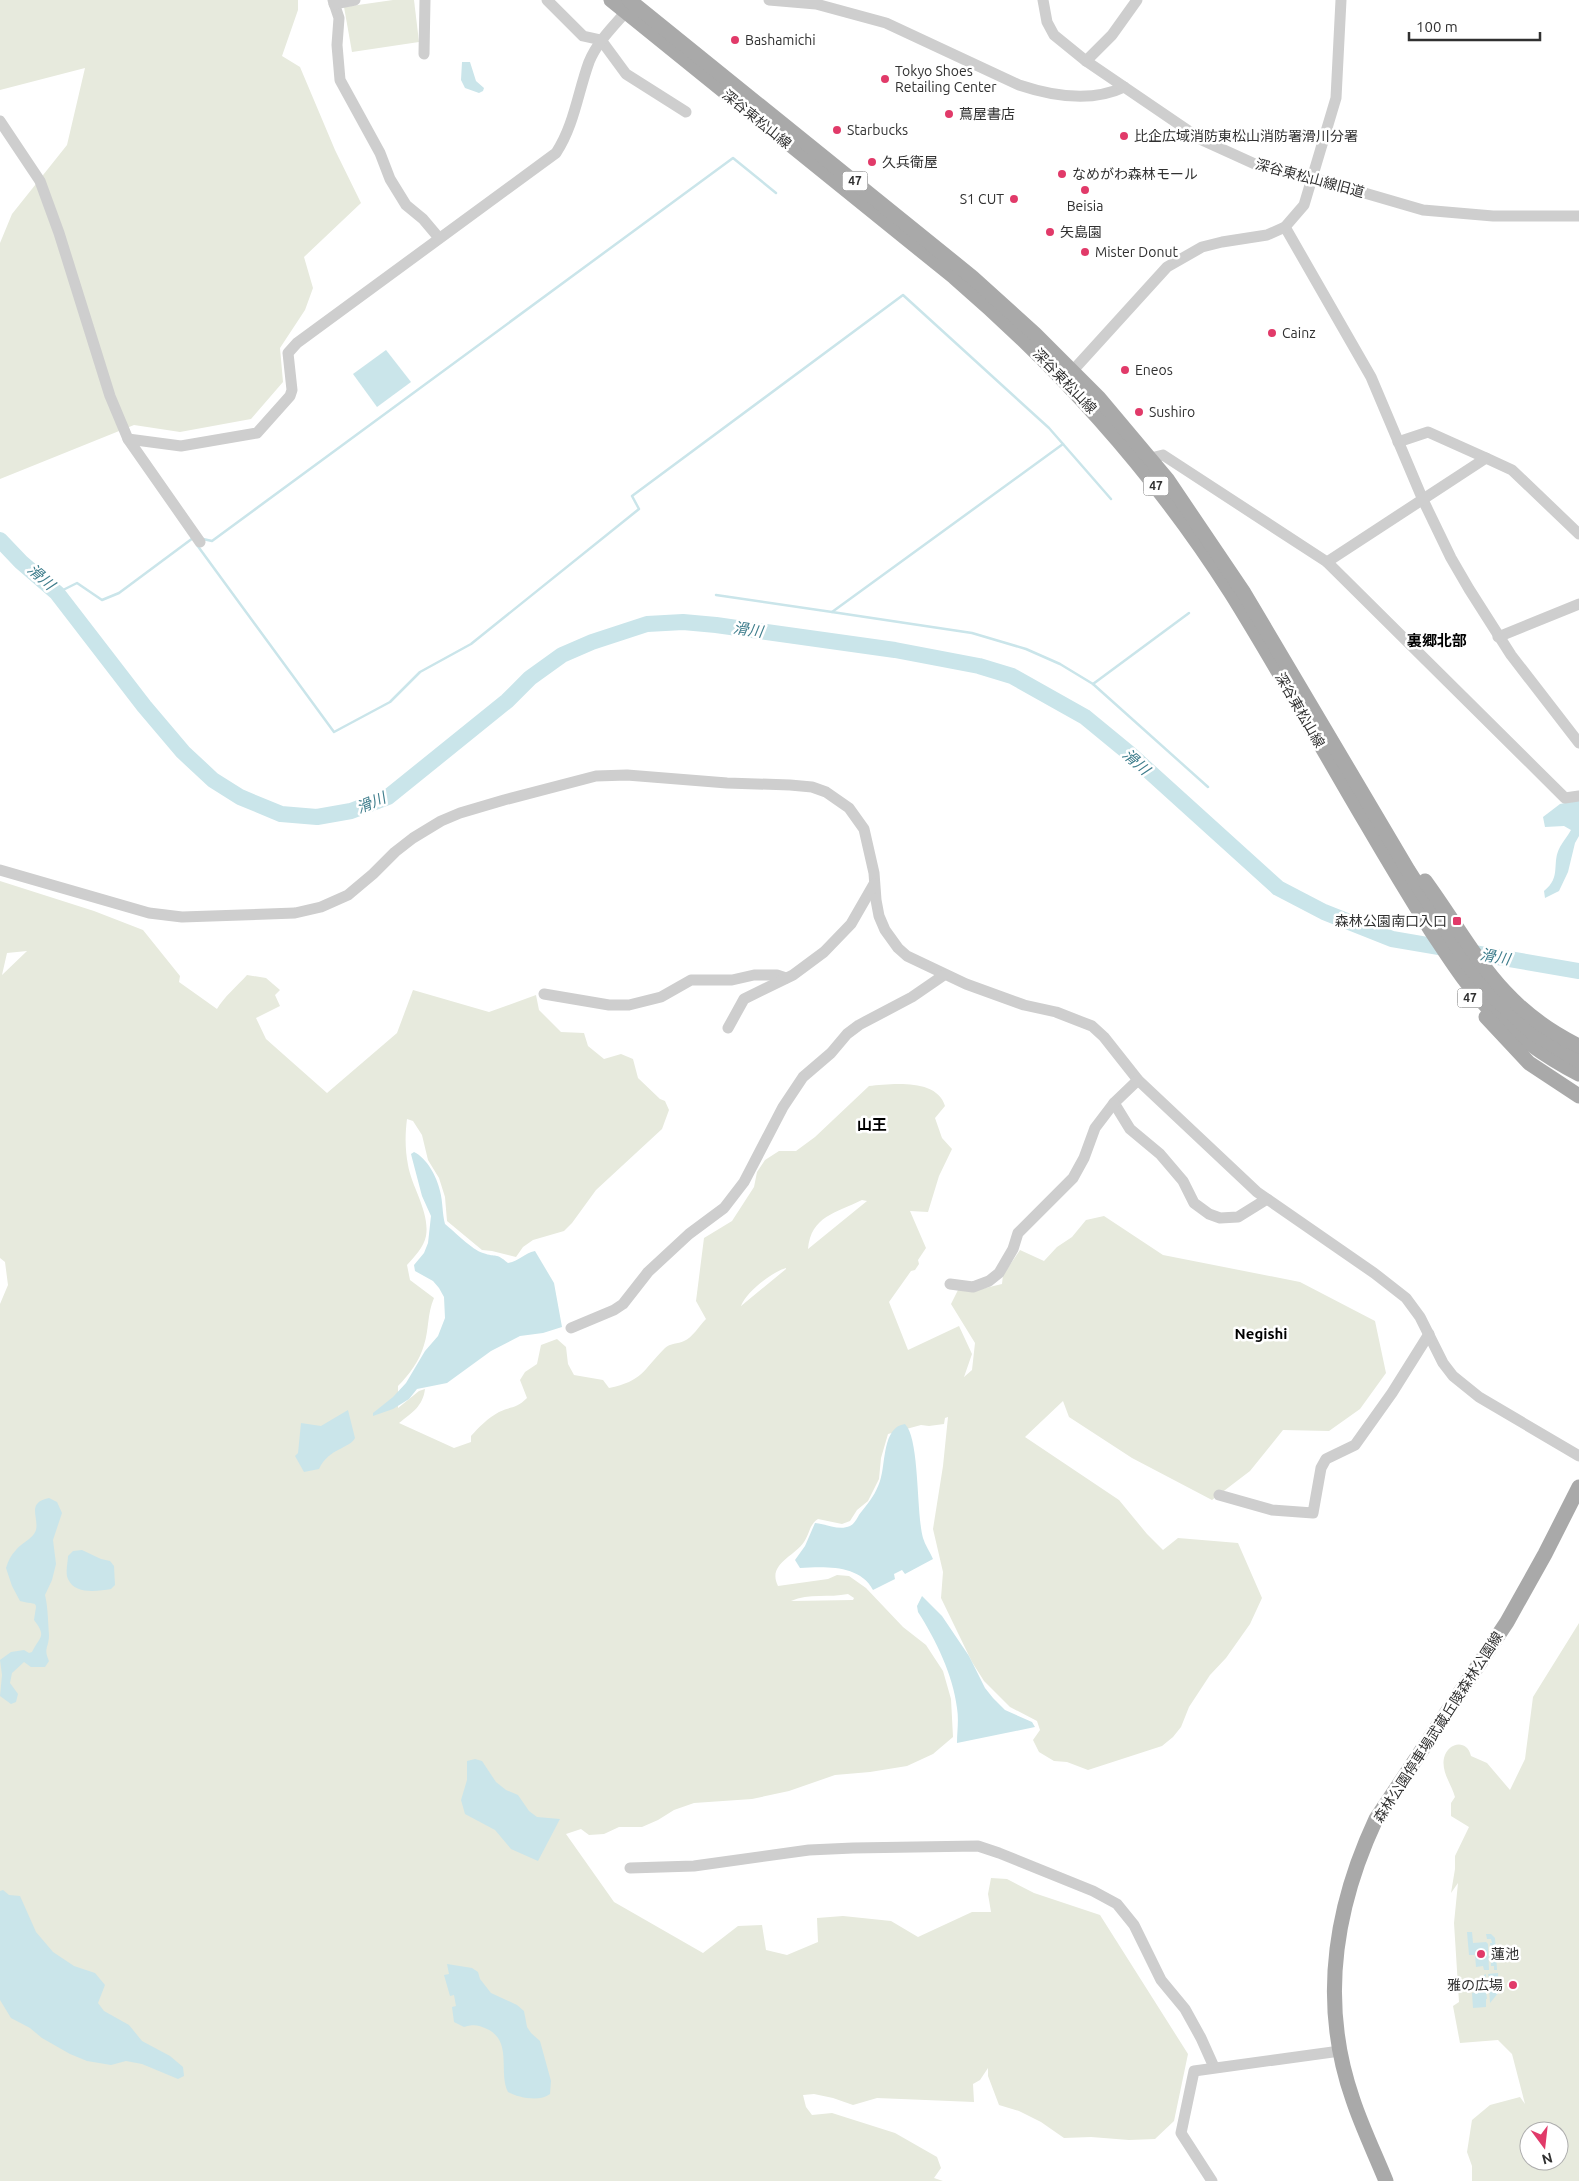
<svg xmlns="http://www.w3.org/2000/svg" width="1579" height="2181" font-family="Ubuntu,'Noto Sans JP',sans-serif">
<style>
.green{fill:#e7eadd;fill-rule:evenodd}
.water{fill:#cae5ea}
.lines{fill:none;stroke-linecap:round;stroke-linejoin:round}
.stream{stroke:#cae5ea;stroke-width:2.5}
.river{stroke:#cae5ea;stroke-width:16}
.minor{stroke:#cecece;stroke-width:11}
.major{stroke:#a9a9a9;stroke-width:15}
.poi-dot{fill:#e13a69;stroke:#fff;stroke-width:2}
.labels{text-anchor:middle;stroke-width:5;stroke-linejoin:round;paint-order:stroke}
.shield{fill:#fff;stroke:#6f6f6f;stroke-width:1}
.shield-label{font-size:12px;font-weight:bold;fill:#313131}
.poi-label{font-size:14px;fill:#313131;stroke:#fff;text-anchor:start}
.street-label{font-size:14px;fill:#313131;stroke:#fff}
.water-label{font-size:15px;font-style:italic;fill:#3e7d8c;stroke:#fff}
.neighbourhood-label{font-size:15px;font-weight:bold;fill:#000;stroke:#fff}
</style>
<rect width="100%" height="100%" fill="#fff"/>
<!-- green -->
<g class="green">
<path d="M 0,0 L 298,0 L 298,10 L 282,56 L 300,67 L 335,150 L 361,203 L 304,257 L 313,288 L 305,310 L 280,348 L 283,382 L 251,419 L 180,432 L 134,425 L 0,479 L 0,243 L 12,214 L 67,145 L 85,68 L 0,90 Z"/>
<path d="M 393,0 L 414,0 L 419,42 L 352,52 L 344,7 Z"/>
<path d="M 0,881 L 94,911 L 143,930 L 180,976 L 179,982 L 217,1009 C 224,997 237,986 247,975 L 266,978 L 280,990 L 275,995 L 280,1006 L 256,1018 L 266,1039 L 327,1093 L 397,1033 L 413,990 L 489,1012 L 536,995 L 539,1010 L 561,1032 L 584,1033 L 588,1046 L 604,1059 L 621,1054 L 633,1059 L 638,1078 L 660,1099 L 665,1101 L 669,1110 L 662,1129 L 596,1190 L 572,1223 L 564,1231 L 533,1240 L 523,1247 L 516,1257 L 492,1251 L 482,1250 L 447,1221 L 445,1197 L 439,1178 L 428,1160 L 422,1135 L 413,1121 L 407,1119 C 405,1135 405,1149 408,1165 C 412,1188 430,1212 426,1236 C 424,1247 414,1257 407,1265 L 410,1280 L 434,1298 C 427,1314 429,1330 424,1345 C 420,1360 409,1375 398,1386 L 398,1408 L 419,1391 L 425,1389 C 423,1406 412,1413 399,1423 L 454,1448 L 471,1442 L 471,1436 C 479,1427 488,1418 499,1412 C 511,1406 516,1409 527,1398 L 520,1380 L 525,1372 L 537,1364 L 541,1345 L 557,1339 L 566,1347 L 568,1364 L 574,1375 L 603,1380 L 609,1388 C 643,1381 643,1370 665,1348 C 670,1343 678,1344 684,1341 C 692,1338 700,1325 706,1319 L 696,1301 L 704,1238 L 732,1221 L 754,1187 L 757,1172 L 765,1160 L 779,1151 L 796,1151 L 815,1137 L 869,1086 C 891,1084 937,1078 945,1106 L 935,1118 L 942,1138 L 952,1149 L 939,1176 L 928,1212 L 910,1211 L 926,1248 L 918,1260 L 919,1264 L 915,1270 L 911,1271 L 889,1302 L 908,1350 L 959,1326 L 972,1354 L 964,1377 L 972,1370 L 975,1343 L 951,1304 L 959,1288 L 977,1290 L 1002,1284 L 1003,1275 L 1020,1250 L 1044,1261 L 1057,1247 L 1072,1237 L 1086,1220 L 1104,1216 L 1163,1255 L 1300,1282 L 1375,1321 L 1386,1373 L 1360,1409 L 1329,1431 L 1283,1430 L 1250,1471 L 1212,1500 L 1132,1458 L 1069,1417 L 1063,1401 L 1025,1437 L 1119,1500 L 1147,1534 L 1163,1550 L 1178,1538 L 1238,1543 L 1262,1598 L 1250,1624 L 1226,1658 L 1210,1675 L 1189,1707 L 1181,1727 L 1173,1737 L 1162,1746 L 1088,1770 L 1067,1762 L 1054,1761 L 1039,1752 L 1033,1740 L 1040,1730 L 1037,1721 L 1010,1707 L 984,1681 L 972,1662 L 941,1598 L 943,1572 L 933,1529 L 943,1466 L 948,1417 L 945,1418 L 944,1424 L 929,1426 L 921,1425 L 888,1434 L 881,1458 L 879,1479 L 868,1501 L 857,1510 L 850,1521 L 842,1524 L 818,1519 C 809,1525 810,1533 804,1542 C 794,1557 767,1564 778,1586 L 828,1579 L 837,1575 L 849,1576 L 866,1588 L 903,1627 L 926,1645 L 943,1671 L 951,1699 L 953,1737 L 933,1754 L 907,1766 L 870,1772 L 835,1775 L 789,1791 L 752,1799 L 694,1803 L 674,1810 L 658,1820 L 642,1827 L 619,1827 L 604,1834 L 589,1835 L 581,1829 L 566,1834 L 614,1902 L 703,1953 L 738,1926 L 762,1925 L 766,1950 L 787,1955 L 818,1942 L 817,1918 L 843,1916 L 891,1921 L 918,1937 L 972,1912 L 991,1912 L 988,1894 L 991,1878 L 1007,1879 L 1034,1893 L 1100,1915 L 1188,2054 L 1174,2121 L 1155,2139 L 1129,2140 L 1091,2137 L 1064,2138 L 1041,2122 L 1019,2111 L 999,2105 L 988,2076 L 988,2068 L 980,2080 L 973,2084 L 974,2102 L 877,2098 L 853,2105 L 833,2098 L 814,2094 L 803,2095 L 806,2107 L 812,2115 L 832,2113 L 895,2133 L 937,2157 L 941,2168 L 934,2178 L 943,2181 L 0,2181 L 0,1304 L 8,1285 L 5,1262 L 0,1258 ZM 27,951 L 2,975 L 7,953 ZM 862,1200 L 867,1201 L 808,1249 C 811,1216 836,1213 862,1200 ZM 786,1268 L 786,1269 L 741,1306 C 746,1292 772,1272 786,1268 ZM 848,1594 L 854,1598 L 853,1600 L 791,1601 C 809,1593 829,1598 848,1594 Z"/>
<path d="M 1579,1623 L 1579,2181 L 1472,2181 L 1472,2166 L 1467,2152 L 1472,2120 L 1490,2105 L 1520,2097 L 1525,2104 L 1512,2054 L 1498,2040 L 1460,2043 L 1453,2006 L 1459,2002 L 1454,1923 L 1458,1883 L 1451,1893 L 1455,1869 L 1455,1856 L 1469,1827 L 1451,1816 L 1451,1803 L 1455,1797 C 1452,1785 1441,1772 1444,1758 C 1448,1742 1467,1739 1471,1756 L 1487,1763 L 1510,1790 L 1525,1759 L 1533,1697 ZM 1529,2131 L 1559,2131 L 1559,2161 L 1529,2161 Z"/>
</g>
<!-- water -->
<g class="water">
<path d="M 462,62 L 470,62 L 476,81 L 484,88 L 483,91 L 479,93 L 465,88 L 461,80 Z"/>
<path d="M 386,350 L 411,382 L 377,407 L 353,374 Z"/>
<path d="M 1579,800 L 1579,836 L 1575,843 L 1568,872 L 1559,891 L 1545,898 L 1544,891 C 1562,877 1551,863 1560,847 C 1563,841 1568,836 1571,830 L 1564,826 L 1545,827 L 1543,817 L 1560,804 Z"/>
<path d="M 414,1152 C 427,1158 437,1177 440,1191 C 443,1202 442,1213 445,1224 C 454,1231 472,1250 483,1253 C 497,1258 495,1252 508,1263 C 520,1261 524,1253 535,1251 L 554,1283 L 562,1327 L 543,1333 L 520,1336 L 491,1351 L 447,1383 L 417,1389 L 409,1399 L 393,1409 L 373,1416 L 373,1413 L 393,1397 L 406,1383 L 425,1351 L 438,1336 L 445,1318 L 444,1297 L 439,1288 L 433,1281 L 415,1271 L 414,1265 L 424,1253 L 428,1243 L 431,1216 L 422,1196 L 412,1158 L 411,1154 Z"/>
<path d="M 348,1410 L 355,1438 C 349,1449 329,1448 319,1469 L 304,1472 L 295,1456 L 298,1453 L 301,1423 L 321,1426 Z"/>
<path d="M 905,1424 C 920,1439 916,1513 923,1538 C 925,1545 930,1552 933,1559 L 905,1574 L 902,1570 L 894,1574 L 895,1579 L 873,1590 C 859,1564 824,1567 800,1568 L 795,1560 L 805,1546 L 815,1523 C 827,1524 839,1531 850,1526 C 856,1523 858,1515 862,1511 C 870,1501 876,1493 880,1481 C 886,1464 882,1427 905,1424 Z"/>
<path d="M 49,1498 L 57,1502 L 62,1513 L 53,1540 L 56,1564 L 52,1580 L 45,1595 C 48,1607 48,1622 49,1635 C 49,1648 43,1648 49,1661 L 45,1667 L 31,1667 L 24,1662 L 12,1673 L 10,1683 L 18,1694 L 16,1702 L 11,1704 L 0,1696 L 2,1675 L 0,1660 L 11,1652 L 24,1650 L 29,1653 L 32,1652 C 40,1636 47,1637 34,1620 C 37,1599 39,1606 20,1601 L 12,1586 L 6,1568 C 8,1561 11,1555 16,1550 C 21,1543 33,1539 36,1530 C 39,1516 26,1503 49,1498 Z"/>
<path d="M 82,1550 L 101,1559 L 110,1561 L 114,1566 L 115,1585 L 111,1589 C 98,1591 75,1595 68,1579 C 65,1573 68,1562 68,1556 L 73,1551 Z"/>
<path d="M 922,1596 L 942,1616 L 969,1656 L 985,1688 L 993,1698 L 1005,1710 L 1032,1722 L 1035,1727 L 957,1743 C 957,1731 959,1720 957,1708 C 953,1675 936,1640 918,1612 L 917,1606 Z"/>
<path d="M 475,1759 L 482,1761 L 496,1782 L 506,1790 L 518,1795 L 529,1811 L 537,1817 L 560,1819 L 538,1861 L 511,1849 L 495,1830 L 465,1814 L 461,1800 L 467,1780 L 467,1761 Z"/>
<path d="M 3,1890 L 9,1895 L 20,1896 L 36,1932 L 53,1952 L 74,1966 L 95,1973 L 105,1985 L 98,2003 L 104,2011 L 129,2025 L 142,2041 L 170,2056 L 183,2067 L 184,2076 L 178,2079 L 142,2064 L 126,2061 L 111,2065 L 87,2061 L 70,2054 L 42,2038 L 30,2028 L 11,2018 L 0,2000 L 0,1891 Z"/>
<path d="M 1467,1932 L 1472,1932 L 1473,1943 L 1486,1942 L 1488,1944 L 1489,1970 L 1484,1970 L 1483,1966 L 1476,1967 L 1475,1955 L 1469,1955 Z"/>
<path d="M 1486,1934 L 1491,1934 L 1495,1938 L 1497,1970 L 1494,1970 L 1494,1966 L 1491,1966 L 1491,1960 L 1493,1959 L 1490,1943 L 1492,1943 L 1491,1939 L 1487,1939 Z"/>
<path d="M 447,1964 L 472,1968 L 478,1972 L 480,1979 L 491,1993 L 517,2005 L 524,2011 L 527,2027 L 531,2033 L 540,2041 L 551,2081 L 550,2094 C 540,2102 519,2098 508,2092 C 498,2072 513,2041 487,2029 C 479,2025 473,2024 464,2027 L 454,2022 L 452,2007 L 456,2006 L 454,1995 L 450,1996 L 444,1975 L 449,1974 Z"/>
<path d="M 1498,1973 L 1499,1992 L 1490,2003 L 1489,1987 L 1487,1987 L 1486,1978 L 1489,1978 L 1488,1974 Z"/>
<path d="M 1486,1974 L 1485,1984 L 1487,1999 L 1486,1999 L 1486,2007 L 1473,2008 L 1472,1993 L 1478,1992 L 1477,1980 L 1484,1979 L 1484,1975 Z"/>
</g>
<g class="lines">
<!-- stream -->
<g class="stream">
<path d="M 203,539 L 212,541 L 733,158 L 776,193"/>
<path d="M 197,545 L 334,732 L 390,702 L 420,672 L 471,644 L 639,509 L 632,496 L 903,295 L 1049,428 L 1111,499"/>
<path d="M 57,593 L 77,583 L 102,600 L 119,593 L 193,538"/>
<path d="M 716,595 L 832,612 L 1063,444"/>
<path d="M 832,612 L 972,633 L 1026,649 L 1060,664 L 1093,684 L 1208,787"/>
<path d="M 1093,684 L 1189,613"/>
</g>
<!-- river -->
<path class="river" d="M 0,540 L 21,562 L 57,593 L 144,706 L 183,752 L 213,780 L 240,797 L 281,814 L 317,817 L 351,811 L 388,797 L 507,701 L 530,678 L 562,655 L 592,642 L 647,624 L 683,622 L 716,625 L 895,650 L 979,666 L 1012,676 L 1085,717 L 1130,754 L 1278,888 L 1324,912 L 1392,939 L 1579,971"/>
<!-- minor -->
<g class="minor">
<path d="M 333,0 L 339,18 L 337,45 L 340,80 L 380,153 L 390,179 L 406,205 L 423,219 L 439,238"/>
<path d="M 547,0 L 583,36 L 601,40 L 626,74 L 686,112"/>
<path d="M 769,0 L 816,4 L 886,23 L 1019,85 C 1052,96 1091,103 1124,87"/>
<path d="M 1043,0 L 1047,22 L 1054,35 L 1086,61 L 1202,140 L 1257,165 L 1313,178 L 1423,210 L 1493,216 L 1579,216"/>
<path d="M 334,4 L 355,0"/>
<path d="M 424,54 L 425,0"/>
<path d="M 1086,61 L 1112,35 L 1137,0"/>
<path d="M 0,121 L 40,181 L 59,233 L 110,396 L 128,439 L 200,542"/>
<path d="M 1285,227 L 1371,377 L 1423,500 L 1451,558 L 1469,589 L 1511,655 L 1579,743"/>
<path d="M 1067,377 L 1167,267 L 1202,247 L 1222,242 L 1267,235 L 1285,227 L 1304,205 L 1336,98 L 1341,0"/>
<path d="M 128,439 L 181,446 L 257,433 L 290,396 L 292,390 L 288,353 L 297,343 L 556,153 C 574,126 578,92 589,62 C 598,40 616,24 630,7"/>
<path d="M 1151,458 L 1163,455 L 1327,562 L 1565,798 L 1579,796"/>
<path d="M 1486,458 L 1512,470 L 1579,534"/>
<path d="M 1327,562 L 1486,458 L 1428,432 L 1398,442"/>
<path d="M 1498,637 L 1579,604"/>
<path d="M 0,870 L 149,913 L 182,917 L 295,913 L 321,907 L 348,895 L 373,874 L 395,852 L 413,838 L 441,821 L 460,813 L 504,800 L 596,776 L 627,775 L 727,783 L 790,785 L 812,787 L 826,792 L 849,808 L 864,829 L 874,873 L 876,900 L 879,916 L 885,930 L 898,948 L 907,956 L 966,984 L 1024,1005 L 1056,1012 L 1092,1026 L 1104,1037 L 1138,1080 L 1257,1192 L 1374,1273 L 1406,1298 L 1420,1317 L 1443,1363 L 1453,1376 L 1479,1397 L 1579,1456"/>
<path d="M 544,994 L 609,1005 L 629,1005 L 661,997 L 691,980 L 732,980 L 754,975 L 777,975 L 786,978"/>
<path d="M 728,1028 L 744,999 L 793,975 L 824,952 L 851,924 L 874,884"/>
<path d="M 1138,1080 L 1114,1103 L 1130,1129 L 1160,1154 L 1183,1181 L 1194,1203 L 1209,1214 L 1220,1218 L 1238,1217 L 1267,1199"/>
<path d="M 950,1284 L 973,1287 L 989,1281 L 999,1273 L 1013,1249 L 1018,1233 L 1073,1178 L 1084,1158 L 1095,1128 L 1114,1103"/>
<path d="M 571,1328 L 614,1310 L 623,1304 L 648,1272 L 689,1234 L 724,1208 L 744,1182 L 783,1107 L 803,1077 L 831,1053 L 847,1034 L 859,1025 L 912,997 L 944,975"/>
<path d="M 1219,1495 L 1272,1510 L 1313,1513 L 1321,1468 L 1326,1459 L 1355,1445 L 1392,1393 L 1429,1334"/>
<path d="M 630,1868 L 694,1866 L 809,1850 L 853,1848 L 978,1846 L 999,1853 L 1093,1891 L 1117,1904 L 1134,1925 L 1161,1980 L 1185,2009 L 1201,2038 L 1214,2067"/>
<path d="M 1212,2181 L 1181,2133 L 1194,2071 L 1340,2051"/>
</g>
<!-- major -->
<g class="major">
<path d="M 611,0 L 954,277 C 1062,370 1154,472 1231,593 C 1278,668 1321,747 1366,823 C 1387,859 1408,894 1430,929 C 1450,959 1469,990 1495,1015 C 1521,1039 1548,1058 1579,1074"/>
<path d="M 629,0 L 972,277 L 1035,334 L 1099,398 L 1167,479 L 1244,593 L 1408,870 L 1469,966 L 1496,999 L 1532,1032 L 1579,1061"/>
<path d="M 1425,881 C 1475,950 1497,1006 1579,1046"/>
<path d="M 1486,1017 L 1529,1063 L 1579,1096"/>
<path d="M 1386,2181 C 1375,2154 1362,2127 1353,2100 C 1319,2003 1334,1909 1376,1819 L 1507,1622 L 1545,1554 L 1579,1487"/>
</g>
</g>
<!-- markers -->
<g class="poi-dot">
<circle cx="735" cy="40" r="5"/>
<circle cx="885" cy="79" r="5"/>
<circle cx="949" cy="114" r="5"/>
<circle cx="837" cy="130" r="5"/>
<circle cx="1124" cy="136" r="5"/>
<circle cx="872" cy="162" r="5"/>
<circle cx="1062" cy="174" r="5"/>
<circle cx="1085" cy="190" r="5"/>
<circle cx="1014" cy="199" r="5"/>
<circle cx="1050" cy="232" r="5"/>
<circle cx="1085" cy="252" r="5"/>
<circle cx="1272" cy="333" r="5"/>
<circle cx="1125" cy="370" r="5"/>
<circle cx="1139" cy="412" r="5"/>
<rect x="1452" y="916" width="10" height="10" rx="2.5"/>
<circle cx="1481" cy="1954" r="5"/>
<circle cx="1513" cy="1985" r="5"/>
</g>
<g class="labels">
<!-- shield labels -->
<g class="shield">
<rect x="842.5" y="171.5" width="25" height="19" rx="4"/>
<rect x="1143.5" y="476.5" width="25" height="19" rx="4"/>
<rect x="1457.5" y="988.5" width="25" height="19" rx="4"/>
</g>
<g class="shield-label">
<text x="855" y="185">47</text>
<text x="1156" y="490">47</text>
<text x="1470" y="1002">47</text>
</g>
<!-- poi labels -->
<g class="poi-label">
<text x="745" y="45">Bashamichi</text>
<text x="895" y="76">Tokyo Shoes<tspan x="895" dy="16">Retailing Center</tspan></text>
<text x="959" y="119">蔦屋書店</text>
<text x="847" y="135">Starbucks</text>
<text x="1134" y="141">比企広域消防東松山消防署滑川分署</text>
<text x="882" y="167">久兵衛屋</text>
<text x="1072" y="179">なめがわ森林モール</text>
<text x="1004" y="204" text-anchor="end">S1 CUT</text>
<text x="1085" y="211" text-anchor="middle">Beisia</text>
<text x="1060" y="237">矢島園</text>
<text x="1095" y="257">Mister Donut</text>
<text x="1282" y="338">Cainz</text>
<text x="1135" y="375">Eneos</text>
<text x="1149" y="417">Sushiro</text>
<text x="1447" y="926" text-anchor="end">森林公園南口入口</text>
<text x="1491" y="1959">蓮池</text>
<text x="1503" y="1990" text-anchor="end">雅の広場</text>
</g>
<!-- street labels -->
<g class="street-label">
<text transform="translate(757 119) rotate(39)" y="5">深谷東松山線</text>
<text transform="translate(1310 178) rotate(15)" y="5">深谷東松山線旧道</text>
<text transform="translate(1065 381) rotate(46)" y="5">深谷東松山線</text>
<text transform="translate(1300 710) rotate(60)" y="5">深谷東松山線</text>
<text transform="translate(1438 1727) rotate(-57)" y="5">森林公園停車場武蔵丘陵森林公園線</text>
</g>
<!-- water labels -->
<g class="water-label">
<text transform="translate(41 577) rotate(42)" y="5">滑川</text>
<text transform="translate(748 630) rotate(8)" y="5">滑川</text>
<text transform="translate(1136 762) rotate(42)" y="5">滑川</text>
<text transform="translate(371 803) rotate(-23)" y="5">滑川</text>
<text transform="translate(1495 957) rotate(10)" y="5">滑川</text>
</g>
<!-- neighbourhood labels -->
<g class="neighbourhood-label">
<text x="1437" y="646">裏郷北部</text>
<text x="872" y="1130">山王</text>
<text x="1261" y="1339">Negishi</text>
</g>
</g>
<!-- north arrow -->
<g transform="translate(1544 2146) rotate(165)"><circle r="24" fill="#ffffff" stroke="#adadad"/>
<path d="M0-4L9 19L0 12L-9 19Z" fill="#e13a69"/>
<text y="-8" font-size="14" font-weight="bold" text-anchor="middle" fill="#313131">N</text>
</g>
<!-- scale -->
<path d="M1409 32v8h131v-8" fill="none" stroke="#313131" stroke-width="2.5"/>
<text x="1416" y="32" font-size="15" fill="#313131" stroke="#ffffff" stroke-width="4" paint-order="stroke">100 m</text>
</svg>
